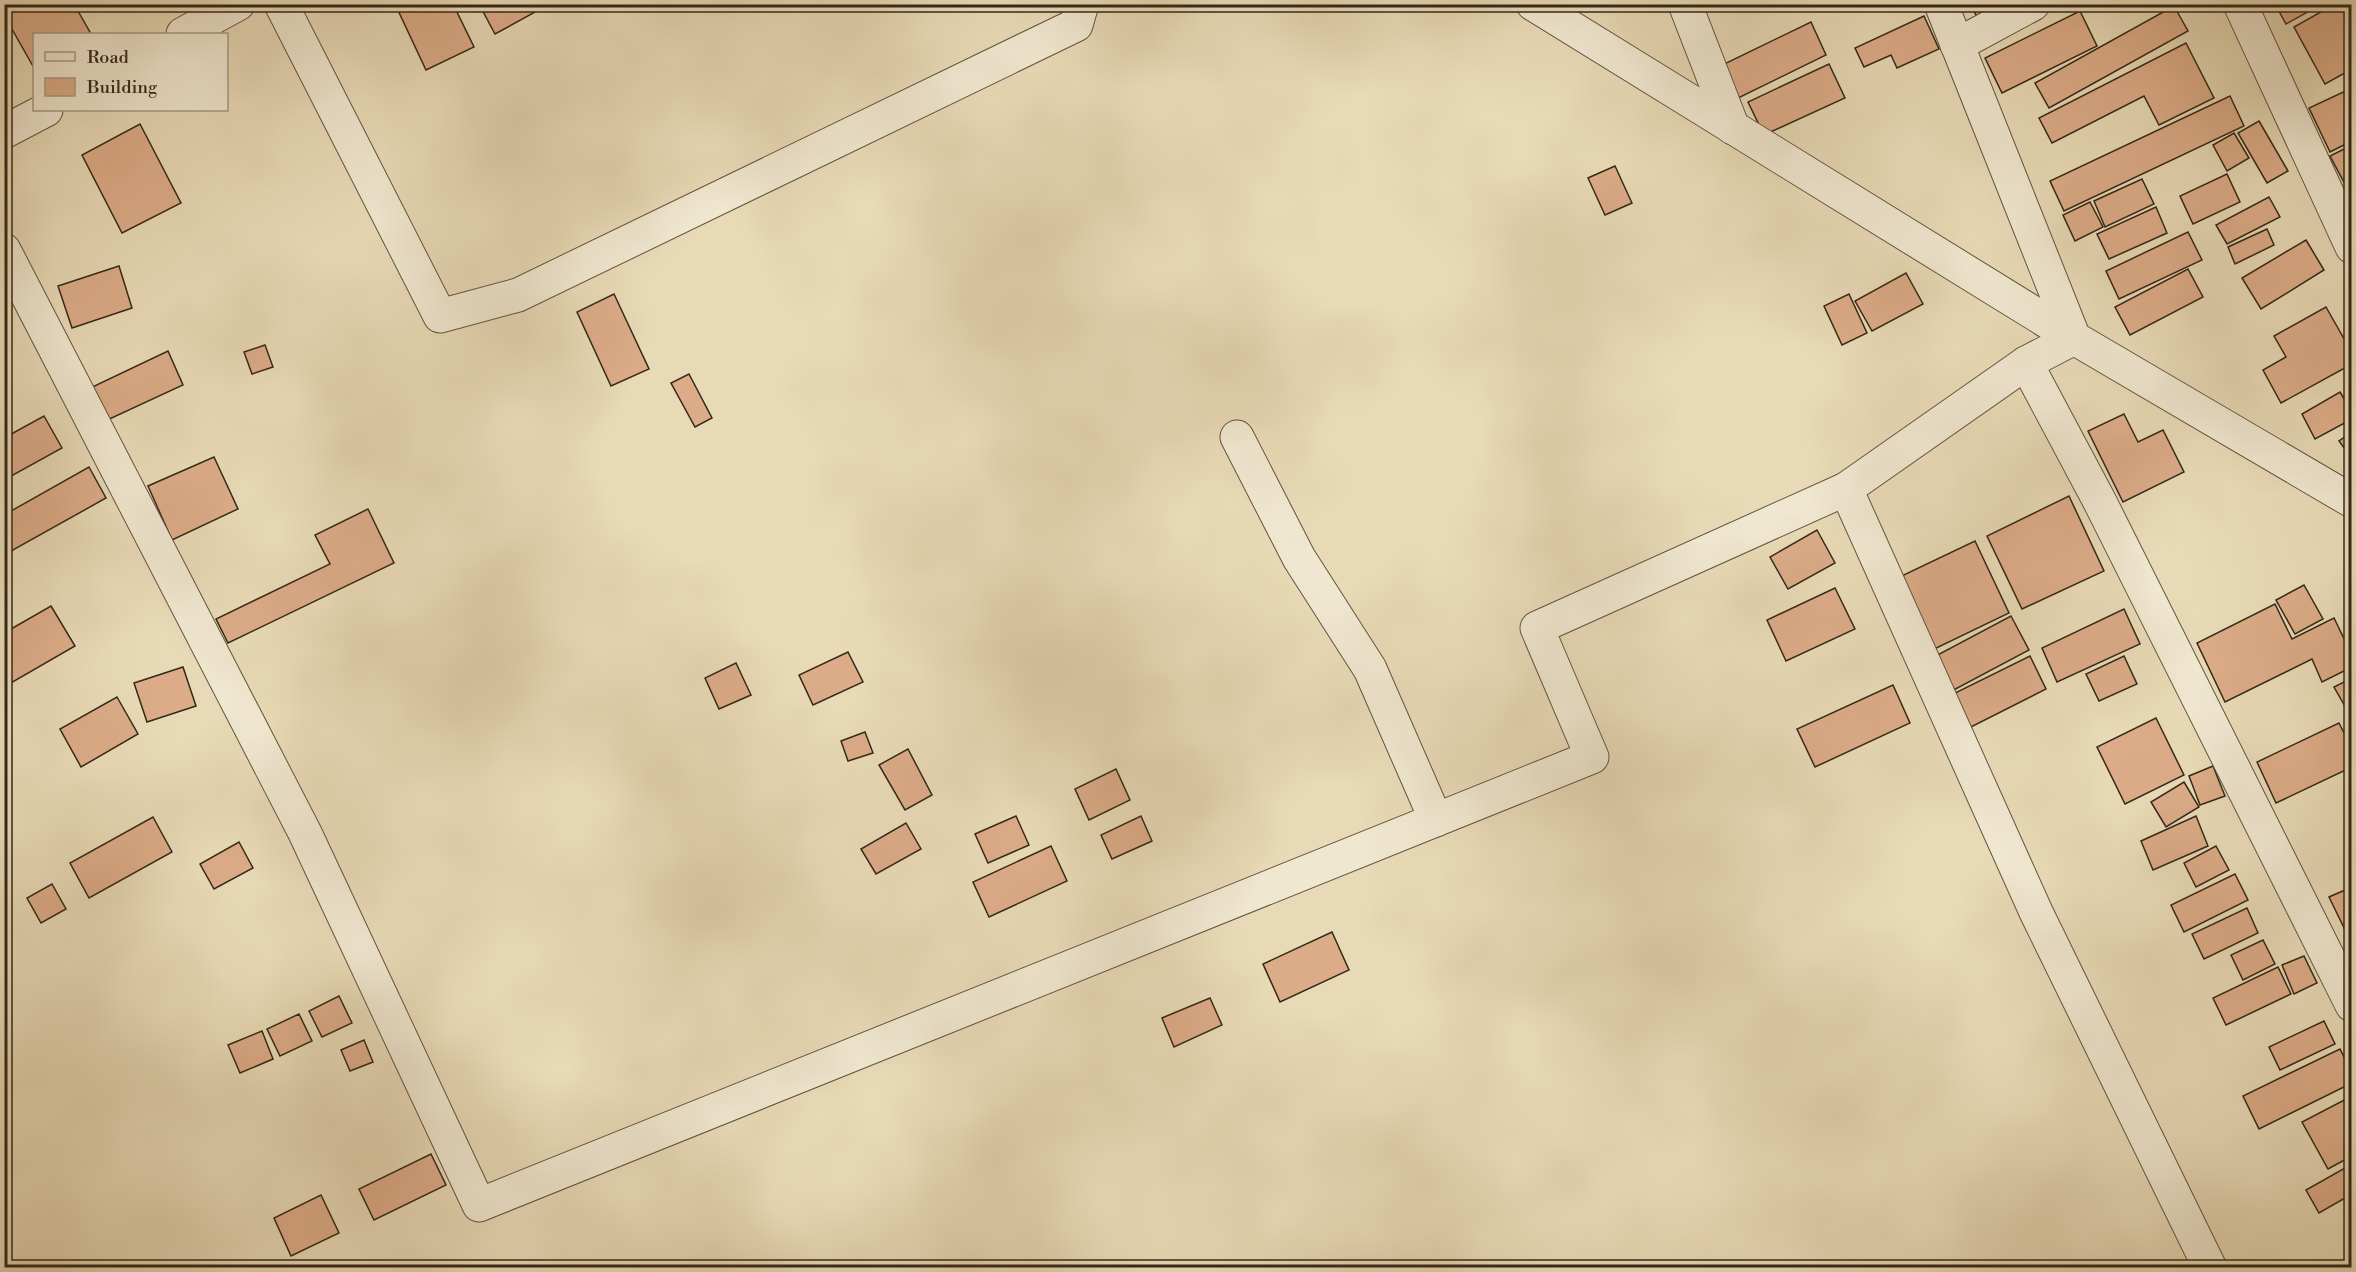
<svg xmlns="http://www.w3.org/2000/svg" width="2356" height="1272" font-family="'Libre Bodoni',serif">
<style>
.building{fill:#dcac88;stroke:#342819;stroke-width:1.5}
.lines{fill:none;stroke-linecap:round;stroke-linejoin:round}
.minor-casing{stroke:#615440;stroke-width:35}
.minor{stroke:#f0e7d0;stroke-width:33}
</style>
<rect width="100%" height="100%" fill="#e8dab6"/>
<filter id="stains"><feTurbulence type="fractalNoise" baseFrequency=".00333" numOctaves="4"/><feColorMatrix values="0 0 0 0 .2 0 0 0 0 .09 0 0 0 0 .02 0 0 0 .5 -.17"/></filter>
<radialGradient id="worn" r=".72"><stop offset=".6" stop-color="#630" stop-opacity="0"/><stop offset="1" stop-color="#630" stop-opacity=".3"/></radialGradient>
<!-- building -->
<g class="building">
<path d="M 4,4 L 74,4 L 91,34 L 34,34 L 34,68 L 4,15 Z"/>
<path d="M 400,4 L 453,4 L 474,47 L 426,70 L 396,6 Z"/>
<path d="M 479,4 L 534,4 L 537,11 L 495,34 Z"/>
<path d="M 1970,4 L 2013,4 L 1980,22 Z"/>
<path d="M 2275,4 L 2322,4 L 2286,24 Z"/>
<path d="M 2335,4 L 2340,4 L 2352,26 L 2352,69 L 2325,84 L 2294,27 Z"/>
<path d="M 2174,6 L 2188,31 L 2049,108 L 2035,83 Z"/>
<path d="M 2080,11 L 2097,46 L 2002,93 L 1985,58 Z"/>
<path d="M 1924,16 L 1939,49 L 1897,68 L 1891,55 L 1864,67 L 1855,48 Z"/>
<path d="M 1811,22 L 1826,55 L 1734,100 L 1718,67 Z"/>
<path d="M 2186,43 L 2214,98 L 2159,125 L 2144,96 L 2052,143 L 2039,118 Z"/>
<path d="M 1829,64 L 1845,98 L 1764,135 L 1748,102 Z"/>
<path d="M 2352,88 L 2352,141 L 2330,152 L 2309,108 Z"/>
<path d="M 2230,96 L 2244,126 L 2064,211 L 2050,181 Z"/>
<path d="M 2259,121 L 2288,171 L 2267,183 L 2238,133 Z"/>
<path d="M 140,124 L 181,203 L 122,233 L 82,155 Z"/>
<path d="M 2234,133 L 2249,158 L 2227,171 L 2213,145 Z"/>
<path d="M 2352,145 L 2352,183 L 2346,186 L 2330,156 Z"/>
<path d="M 1615,166 L 1632,203 L 1605,215 L 1588,178 Z"/>
<path d="M 2227,174 L 2240,202 L 2193,224 L 2180,196 Z"/>
<path d="M 2142,179 L 2154,204 L 2105,227 L 2094,201 Z"/>
<path d="M 2269,197 L 2280,217 L 2227,244 L 2216,225 Z"/>
<path d="M 2090,202 L 2103,227 L 2075,241 L 2063,215 Z"/>
<path d="M 2156,207 L 2167,233 L 2109,259 L 2097,234 Z"/>
<path d="M 2267,229 L 2274,245 L 2235,264 L 2228,247 Z"/>
<path d="M 2188,232 L 2202,260 L 2119,299 L 2106,271 Z"/>
<path d="M 2306,240 L 2324,270 L 2261,309 L 2242,278 Z"/>
<path d="M 119,266 L 132,308 L 72,328 L 58,286 Z"/>
<path d="M 2188,269 L 2203,297 L 2130,335 L 2115,307 Z"/>
<path d="M 1906,273 L 1923,304 L 1872,331 L 1855,301 Z"/>
<path d="M 614,294 L 649,369 L 611,386 L 577,312 Z"/>
<path d="M 1849,294 L 1867,333 L 1842,345 L 1824,306 Z"/>
<path d="M 2326,307 L 2352,353 L 2352,364 L 2281,403 L 2263,370 L 2286,357 L 2274,336 Z"/>
<path d="M 265,345 L 273,367 L 252,374 L 244,352 Z"/>
<path d="M 168,351 L 183,385 L 103,422 L 88,389 Z"/>
<path d="M 689,374 L 712,418 L 695,427 L 671,383 Z"/>
<path d="M 2340,392 L 2352,412 L 2352,419 L 2315,439 L 2302,414 Z"/>
<path d="M 2124,414 L 2138,442 L 2163,430 L 2184,472 L 2123,502 L 2088,431 Z"/>
<path d="M 44,416 L 62,448 L 4,480 L 4,438 Z"/>
<path d="M 2352,432 L 2352,459 L 2339,441 Z"/>
<path d="M 214,457 L 238,509 L 172,540 L 148,486 Z"/>
<path d="M 89,467 L 106,498 L 4,555 L 4,515 Z"/>
<path d="M 2069,496 L 2104,571 L 2022,609 L 1987,536 Z"/>
<path d="M 368,509 L 394,563 L 228,643 L 216,619 L 330,564 L 315,535 Z"/>
<path d="M 1817,530 L 1835,563 L 1788,589 L 1770,557 Z"/>
<path d="M 1975,541 L 2009,613 L 1926,653 L 1891,581 Z"/>
<path d="M 2304,585 L 2323,619 L 2295,634 L 2276,600 Z"/>
<path d="M 1835,588 L 1855,629 L 1786,661 L 1767,620 Z"/>
<path d="M 2275,604 L 2292,639 L 2334,618 L 2348,647 L 2352,645 L 2352,667 L 2322,682 L 2312,659 L 2225,702 L 2197,643 Z"/>
<path d="M 51,606 L 75,646 L 4,687 L 4,633 Z"/>
<path d="M 2124,609 L 2140,644 L 2057,682 L 2042,648 Z"/>
<path d="M 2011,616 L 2029,650 L 1948,693 L 1930,659 Z"/>
<path d="M 848,652 L 863,682 L 813,705 L 799,675 Z"/>
<path d="M 2030,656 L 2046,689 L 1963,731 L 1947,697 Z"/>
<path d="M 2124,656 L 2137,684 L 2099,701 L 2086,674 Z"/>
<path d="M 736,663 L 751,695 L 719,709 L 705,678 Z"/>
<path d="M 183,667 L 196,706 L 147,722 L 134,683 Z"/>
<path d="M 2352,678 L 2352,714 L 2350,715 L 2334,687 Z"/>
<path d="M 1893,685 L 1910,723 L 1815,767 L 1797,729 Z"/>
<path d="M 117,697 L 138,734 L 81,767 L 60,729 Z"/>
<path d="M 2156,718 L 2184,775 L 2125,804 L 2097,747 Z"/>
<path d="M 2339,723 L 2352,749 L 2352,767 L 2276,803 L 2257,762 Z"/>
<path d="M 865,732 L 873,753 L 848,761 L 841,741 Z"/>
<path d="M 908,749 L 932,795 L 905,810 L 879,765 Z"/>
<path d="M 2213,766 L 2225,796 L 2200,805 L 2189,776 Z"/>
<path d="M 1116,769 L 1130,800 L 1089,820 L 1075,789 Z"/>
<path d="M 2184,782 L 2199,807 L 2166,827 L 2151,802 Z"/>
<path d="M 1016,816 L 1029,845 L 988,863 L 975,834 Z"/>
<path d="M 1141,816 L 1152,841 L 1112,859 L 1101,835 Z"/>
<path d="M 2196,816 L 2208,846 L 2153,870 L 2141,841 Z"/>
<path d="M 153,817 L 172,852 L 89,898 L 70,863 Z"/>
<path d="M 906,823 L 921,849 L 876,874 L 861,849 Z"/>
<path d="M 239,842 L 253,868 L 214,889 L 200,864 Z"/>
<path d="M 1051,846 L 1067,881 L 989,917 L 973,882 Z"/>
<path d="M 2216,846 L 2229,870 L 2196,887 L 2184,863 Z"/>
<path d="M 2235,874 L 2248,900 L 2184,932 L 2171,905 Z"/>
<path d="M 52,884 L 66,909 L 41,923 L 27,898 Z"/>
<path d="M 2352,887 L 2352,937 L 2349,938 L 2329,897 Z"/>
<path d="M 2247,908 L 2258,933 L 2204,959 L 2192,934 Z"/>
<path d="M 1332,932 L 1349,970 L 1280,1002 L 1263,964 Z"/>
<path d="M 2263,940 L 2275,964 L 2243,980 L 2231,955 Z"/>
<path d="M 2304,956 L 2317,983 L 2294,994 L 2282,965 Z"/>
<path d="M 2278,967 L 2291,994 L 2226,1025 L 2213,998 Z"/>
<path d="M 339,996 L 352,1023 L 322,1037 L 309,1011 Z"/>
<path d="M 1210,998 L 1222,1025 L 1174,1047 L 1162,1018 Z"/>
<path d="M 299,1014 L 312,1041 L 280,1056 L 267,1029 Z"/>
<path d="M 2324,1021 L 2335,1044 L 2280,1070 L 2269,1047 Z"/>
<path d="M 262,1031 L 273,1059 L 240,1073 L 228,1045 Z"/>
<path d="M 364,1040 L 373,1062 L 350,1071 L 341,1050 Z"/>
<path d="M 2340,1049 L 2352,1073 L 2352,1083 L 2259,1129 L 2243,1096 Z"/>
<path d="M 2352,1096 L 2352,1156 L 2328,1169 L 2302,1122 Z"/>
<path d="M 431,1154 L 446,1185 L 374,1220 L 359,1189 Z"/>
<path d="M 2352,1164 L 2352,1194 L 2319,1213 L 2306,1190 Z"/>
<path d="M 321,1195 L 339,1233 L 291,1256 L 274,1218 Z"/>
</g>
<g class="lines">
<defs>
<g id="minor">
<path d="M 281,4 L 440,316 L 518,295 L 1076,25 L 1082,4"/>
<path d="M 1533,4 L 2074,338 L 2352,501"/>
<path d="M 1685,4 L 1733,128"/>
<path d="M 2240,4 L 2352,247"/>
<path d="M 183,34 L 238,4"/>
<path d="M 1957,45 L 2033,4"/>
<path d="M 4,132 L 46,110"/>
<path d="M 4,250 L 305,833 L 479,1205 L 1592,757 L 1537,628 L 1846,489 L 2026,363 L 2074,338 L 1941,4"/>
<path d="M 2026,363 L 2100,502 L 2352,1005"/>
<path d="M 1237,437 L 1299,558 L 1370,669 L 1436,820"/>
<path d="M 1846,489 L 2036,912 L 2210,1268"/>
</g>
</defs>
<!-- minor casing -->
<use href="#minor" class="minor-casing"/>
<!-- minor -->
<use href="#minor" class="minor"/>
</g>
<!-- margin -->
<rect width="2356" height="1272" fill="none" stroke="#e8dab6" stroke-width="24"/>
<rect x="6" y="6" width="2344" height="1260" fill="none" stroke="#342819" stroke-width="3"/>
<rect x="12" y="12" width="2332" height="1248" fill="none" stroke="#342819" stroke-width="1.5"/>
<!-- legend -->
<rect x="33" y="33" width="195" height="78" fill="#f0e7d0" stroke="#a59b87" stroke-width="1.5"/>
<rect x="45" y="52" width="30" height="9" fill="#f0e7d0" stroke="#a59b87" stroke-width="1.5"/>
<text x="87" y="63" font-size="18" fill="#342819">Road</text>
<rect x="45" y="78" width="30" height="18" fill="#dcac88" stroke="#a59b87" stroke-width="1.5"/>
<text x="87" y="93" font-size="18" fill="#342819">Building</text>
<rect width="100%" height="100%" filter="url(#stains)"/>
<rect width="100%" height="100%" fill="url(#worn)"/>
</svg>
